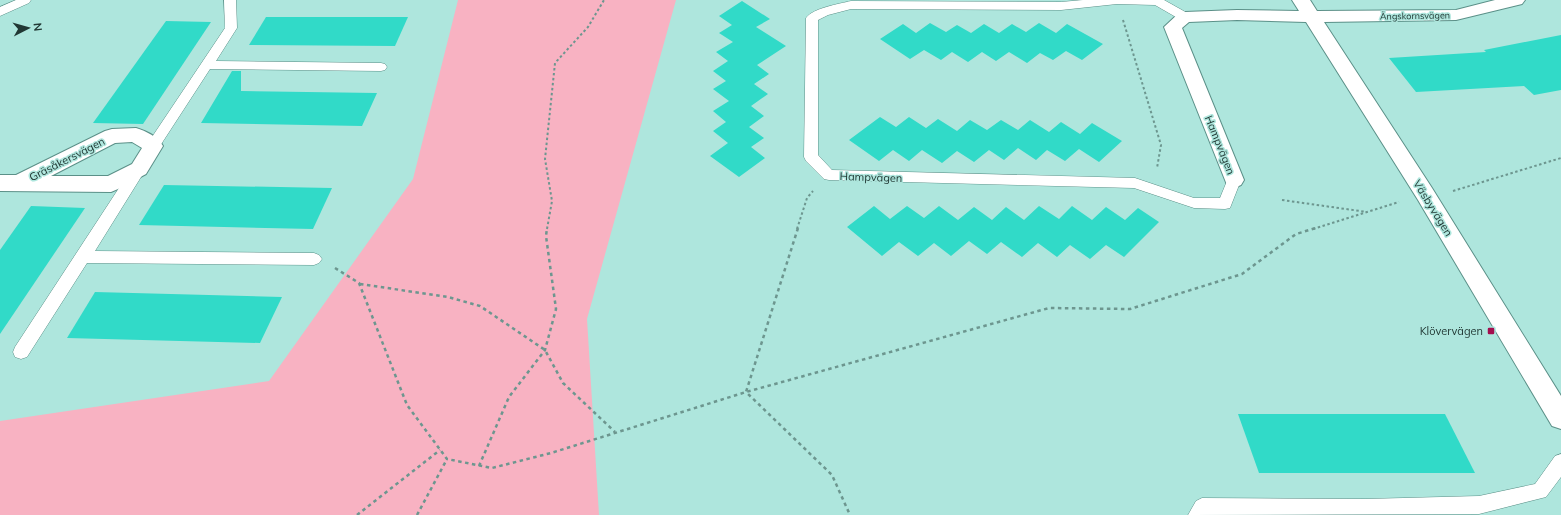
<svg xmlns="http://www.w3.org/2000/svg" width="1561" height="515" font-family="Mulish,sans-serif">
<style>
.green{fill:#f8b2c2}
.building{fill:#31dac8}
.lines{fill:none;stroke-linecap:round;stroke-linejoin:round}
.lane-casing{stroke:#5b9088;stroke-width:1}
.street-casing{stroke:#5b9088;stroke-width:2}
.path-far1{stroke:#6d968f;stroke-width:2;stroke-dasharray:2.5 2.5;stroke-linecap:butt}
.path{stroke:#6d968f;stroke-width:2.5;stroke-dasharray:3.5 3.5;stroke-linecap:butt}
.lane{fill:#fff;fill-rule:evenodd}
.street{fill:#fff;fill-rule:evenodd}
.poi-dot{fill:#a30e4e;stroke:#aee6dd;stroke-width:1.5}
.labels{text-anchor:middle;stroke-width:3;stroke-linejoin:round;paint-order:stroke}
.far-street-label{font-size:9px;fill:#213834;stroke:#aee6dd}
.street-label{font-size:11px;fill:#213834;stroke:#aee6dd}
.poi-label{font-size:11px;fill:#213834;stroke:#aee6dd;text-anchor:end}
</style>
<rect width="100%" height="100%" fill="#aee6dd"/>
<!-- green -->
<path class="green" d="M 458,0 L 676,0 L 587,319 L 599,515 L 0,515 L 0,421 L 269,381 L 413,179 Z"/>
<!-- building -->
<g class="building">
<path d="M 742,1 L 770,19 L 756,27 L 786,46 L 757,65 L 769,74 L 754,84 L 768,94 L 751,106 L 764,116 L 749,127 L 764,138 L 751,147 L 765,158 L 739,177 L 710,156 L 728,143 L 713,131 L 726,122 L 713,111 L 729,101 L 713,89 L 726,81 L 713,71 L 728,61 L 716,52 L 733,42 L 719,33 L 732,25 L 719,16 Z"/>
<path d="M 266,17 L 408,17 L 395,46 L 249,45 Z"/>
<path d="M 166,21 L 211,22 L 143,124 L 93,123 Z"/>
<path d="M 930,23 L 946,32 L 957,25 L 971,33 L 984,24 L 999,33 L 1012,24 L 1026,32 L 1039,23 L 1056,33 L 1067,24 L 1103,44 L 1082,60 L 1066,51 L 1053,60 L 1040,53 L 1027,63 L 1009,52 L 996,61 L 982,52 L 968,62 L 952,52 L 941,60 L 924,50 L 910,59 L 880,39 L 903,24 L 916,33 Z"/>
<path d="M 1561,35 L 1561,90 L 1534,95 L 1524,86 L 1416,92 L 1389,58 L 1486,52 L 1484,50 Z"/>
<path d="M 232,71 L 241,71 L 241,91 L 377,93 L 362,126 L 201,123 Z"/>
<path d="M 880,117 L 896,127 L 909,117 L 926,128 L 938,119 L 957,131 L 970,120 L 987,130 L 1001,120 L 1018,130 L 1030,120 L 1049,132 L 1061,122 L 1080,134 L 1092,123 L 1122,141 L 1099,162 L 1079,149 L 1065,161 L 1047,150 L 1036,160 L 1018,148 L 1004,160 L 989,150 L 974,162 L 957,151 L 942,163 L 922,150 L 909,161 L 893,150 L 879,161 L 849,140 Z"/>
<path d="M 164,185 L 332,188 L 313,229 L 139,225 Z"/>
<path d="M 31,206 L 85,208 L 0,334 L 0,250 Z"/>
<path d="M 874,206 L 890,219 L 907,206 L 924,218 L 939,206 L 958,220 L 974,207 L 992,220 L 1006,207 L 1024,220 L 1039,206 L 1059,219 L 1072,206 L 1092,220 L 1106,207 L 1125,220 L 1138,208 L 1159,222 L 1124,257 L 1106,245 L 1090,259 L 1070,245 L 1057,257 L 1038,243 L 1022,257 L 1001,242 L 987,254 L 969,241 L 951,256 L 934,243 L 918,256 L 899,242 L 882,256 L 847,227 Z"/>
<path d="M 95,292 L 282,297 L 260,343 L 67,338 Z"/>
<path d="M 1238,414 L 1445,414 L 1475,473 L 1259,473 Z"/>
</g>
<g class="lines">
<defs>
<g id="lane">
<path d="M 16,0 L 31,0 L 29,3 L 0,16 L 0,7 Z"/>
<path d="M 224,0 L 236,0 L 237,28 L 216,61 L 381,63 L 385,64 L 387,67 L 385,70 L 381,71 L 210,69 L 158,149 L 153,151 L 148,149 L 146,146 L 148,143 L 225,28 Z"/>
<path d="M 1083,0 L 1164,0 L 1189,14 L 1191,17 L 1189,20 L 1181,20 L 1155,5 L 1117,4 L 1061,10 L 851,9 L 828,15 L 818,20 L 818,155 L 832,170 L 1135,178 L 1194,198 L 1220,198 L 1229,176 L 1234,175 L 1239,176 L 1241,180 L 1230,208 L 1225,209 L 1194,208 L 1134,188 L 829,180 L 824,179 L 806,161 L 804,157 L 806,18 C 813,8 839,4 851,1 L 1061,2 Z"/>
<path d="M 139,164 L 144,165 L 146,169 L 95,251 L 314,253 L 319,255 L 322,259 L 319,263 L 314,265 L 87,263 L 27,357 L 21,359 L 15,357 L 13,352 L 15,347 L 134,165 Z"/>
<path d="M 1561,454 L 1561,477 L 1546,497 L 1479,514 L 1188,515 L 1196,501 L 1202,498 L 1366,499 L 1479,496 L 1535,484 L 1555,456 Z"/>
</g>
<g id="street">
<path d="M 1292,0 L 1310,0 L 1317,11 L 1456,10 L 1495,0 L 1525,0 L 1522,4 L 1456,20 L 1324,22 L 1432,188 L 1561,396 L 1561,429 L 1552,426 L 1418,200 L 1306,22 L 1237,20 L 1189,22 L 1182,28 L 1244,180 L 1241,185 L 1234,188 L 1227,185 L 1164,27 L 1179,13 L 1185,12 L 1237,10 L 1299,11 Z"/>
<path d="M 136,128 C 146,131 158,137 163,146 L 146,174 L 118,189 L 111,192 L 0,191 L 0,175 L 16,175 L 105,131 L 112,129 ZM 132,142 L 142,148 L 132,164 L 108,176 L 51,176 L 115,143 Z"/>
</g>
</defs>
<!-- lane casing -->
<use href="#lane" class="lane-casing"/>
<!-- street casing -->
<use href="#street" class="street-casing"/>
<!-- path-far1 -->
<g class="path-far1">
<path d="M 1123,20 L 1161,145 L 1157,168"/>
<path d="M 1453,191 L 1561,158"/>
<path d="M 1282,200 L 1367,212"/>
<path d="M 547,229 L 552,201 L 545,159 L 555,63 L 588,27 L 604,0"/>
<path d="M 797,229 L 807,198 L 813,191"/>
<path d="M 1313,229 L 1399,202"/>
</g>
<!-- path -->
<g class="path">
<path d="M 798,228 L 746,392 L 832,475 L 850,515"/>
<path d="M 335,268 L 359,283 L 407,405 L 447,459 L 492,468 L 551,453 L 746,392 L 1049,308 L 1130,309 L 1242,274 L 1296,234 L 1316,228"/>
<path d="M 360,284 L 448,297 L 480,306 L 545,350 L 563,383 L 615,432"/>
<path d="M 479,466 L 509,397 L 545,350 L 556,309 L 546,236 L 547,228"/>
<path d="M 357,515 L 440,450"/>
<path d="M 417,515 L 447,459"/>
</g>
<!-- lane -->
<use href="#lane" class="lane"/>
<!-- street -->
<use href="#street" class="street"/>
</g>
<!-- markers -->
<rect class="poi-dot" x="1487" y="327" width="8" height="8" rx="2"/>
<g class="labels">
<!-- far-street labels -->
<g class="far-street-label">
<text transform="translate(1415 16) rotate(-1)" y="3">Ängskornsvägen</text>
</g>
<!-- street labels -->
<g class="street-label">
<text transform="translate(1220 145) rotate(68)" y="4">Hampvägen</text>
<text transform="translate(67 159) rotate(-27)" y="4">Gräsåkersvägen</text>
<text transform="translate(871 177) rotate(2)" y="4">Hampvägen</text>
<text transform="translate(1433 208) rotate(58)" y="4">Väsbyvägen</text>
</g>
<!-- poi labels -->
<g class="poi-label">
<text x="1483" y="335">Klövervägen</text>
</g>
</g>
<!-- north arrow -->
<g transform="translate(28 28) rotate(84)" stroke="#aee6dd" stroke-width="3" paint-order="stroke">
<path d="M0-3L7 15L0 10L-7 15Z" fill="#213834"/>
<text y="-6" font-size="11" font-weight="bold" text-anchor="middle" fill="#213834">N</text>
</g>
</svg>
